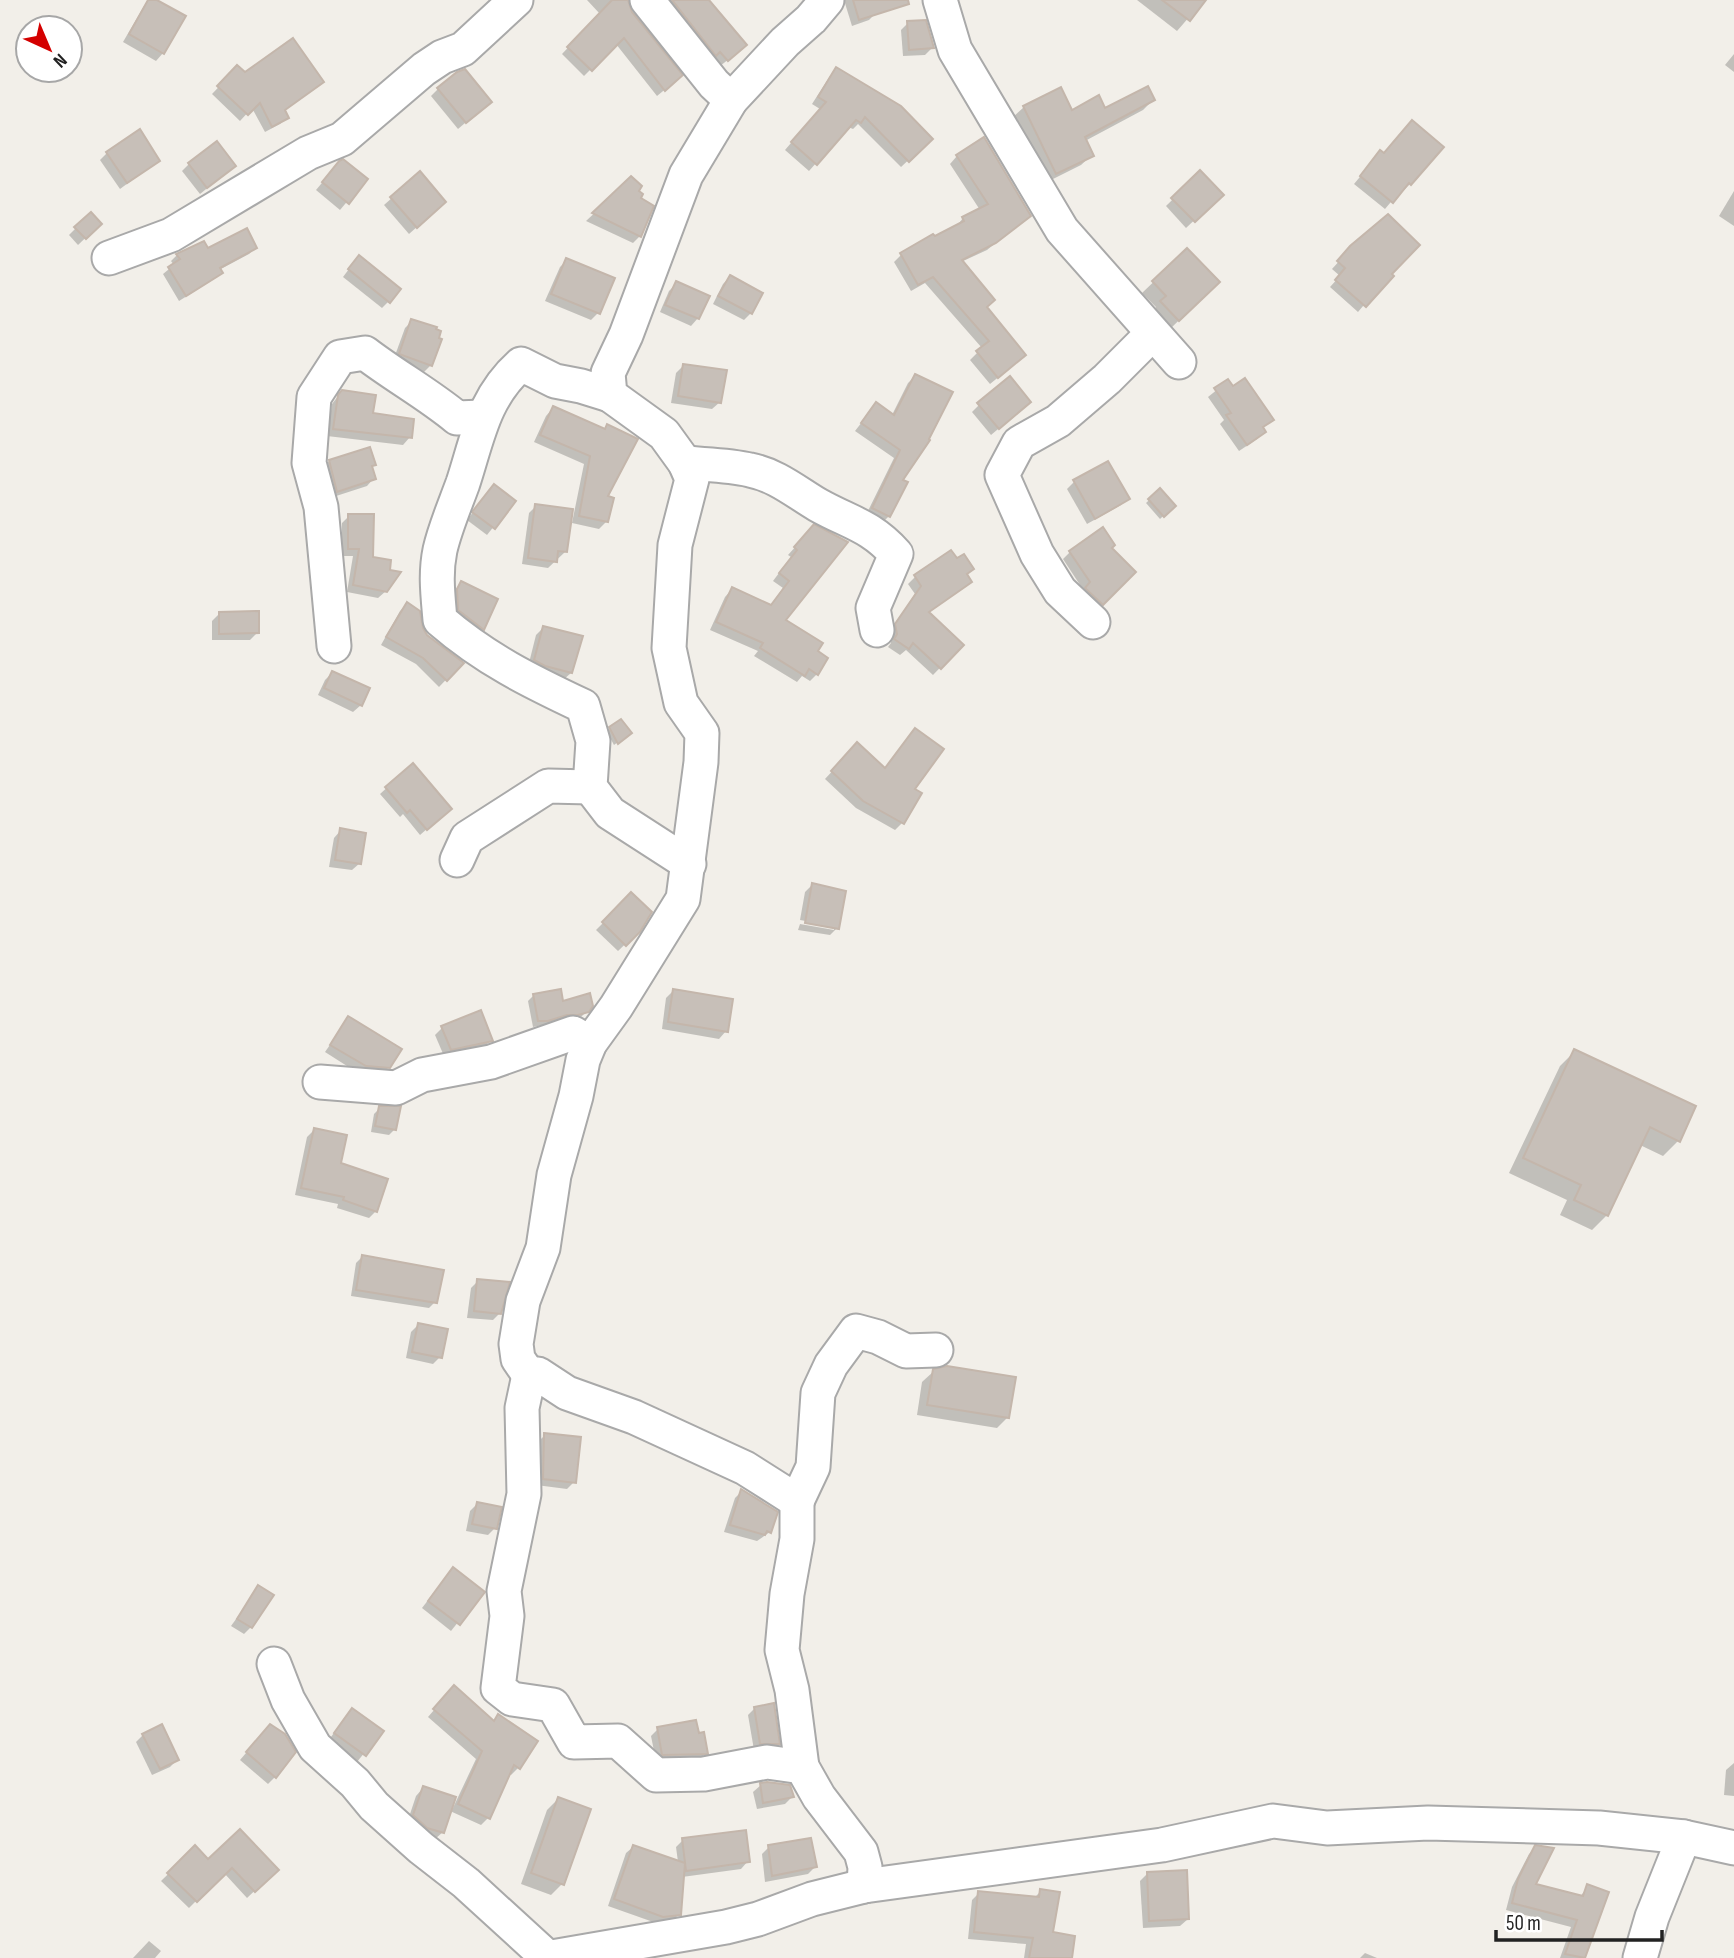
<svg xmlns="http://www.w3.org/2000/svg" width="1734" height="1958" font-family="'Sofia Sans Condensed',sans-serif">
<style>
.shadow{fill:#0003}
.building{fill:#c7bfb8;stroke:#c4b6ab;stroke-width:2}
.lines{fill:none;stroke-linecap:round;stroke-linejoin:round}
.minor-casing{stroke:#a9a9a9;stroke-width:37}
.minor{stroke:#fff;stroke-width:33}
</style>
<rect width="100%" height="100%" fill="#f2efe9"/>
<!-- shadow -->
<g class="shadow">
<path d="M 149,0 L 154,0 L 184,17 L 163,53 L 156,61 L 123,42 L 144,6 Z"/>
<path d="M 587,0 L 627,0 L 626,4 L 674,82 L 657,96 L 616,44 L 584,76 L 562,54 L 600,14 Z"/>
<path d="M 660,0 L 707,0 L 738,52 L 720,66 Z"/>
<path d="M 844,0 L 872,0 L 876,13 L 869,20 L 852,26 Z"/>
<path d="M 1137,0 L 1204,0 L 1177,31 Z"/>
<path d="M 908,23 L 932,48 L 925,55 L 903,56 L 901,30 Z"/>
<path d="M 1734,54 L 1734,72 L 1725,65 Z"/>
<path d="M 237,68 L 245,75 L 322,82 L 284,111 L 287,118 L 280,124 L 265,132 L 252,108 L 240,121 L 212,94 Z"/>
<path d="M 837,69 L 931,139 L 901,167 L 858,124 L 853,129 L 848,127 L 809,171 L 785,150 L 820,109 L 812,104 L 830,76 Z"/>
<path d="M 438,89 L 485,106 L 458,129 L 431,96 Z"/>
<path d="M 1153,100 L 1143,110 L 1085,141 L 1092,155 L 1081,165 L 1045,183 L 1013,117 L 1024,107 L 1071,112 L 1105,110 Z"/>
<path d="M 107,153 L 158,161 L 120,189 L 100,160 Z"/>
<path d="M 1384,155 L 1410,184 L 1403,191 L 1401,190 L 1385,209 L 1354,184 L 1374,160 Z"/>
<path d="M 957,156 L 1029,216 L 987,250 L 961,262 L 1017,362 L 990,384 L 970,360 L 982,348 L 925,283 L 911,291 L 894,262 L 901,255 L 933,236 L 934,239 L 956,227 L 963,218 L 980,210 L 950,164 Z"/>
<path d="M 189,164 L 226,173 L 200,194 L 182,171 Z"/>
<path d="M 332,171 L 366,179 L 340,210 L 316,190 Z"/>
<path d="M 1200,173 L 1221,195 L 1186,228 L 1166,206 Z"/>
<path d="M 419,174 L 437,209 L 409,234 L 384,205 Z"/>
<path d="M 631,179 L 637,192 L 640,236 L 633,243 L 586,221 Z"/>
<path d="M 1734,191 L 1734,226 L 1719,216 Z"/>
<path d="M 90,214 L 100,224 L 78,245 L 69,235 Z"/>
<path d="M 1352,247 L 1390,274 L 1358,312 L 1330,287 L 1340,276 L 1332,269 Z"/>
<path d="M 255,248 L 249,254 L 219,270 L 221,273 L 214,279 L 179,301 L 163,274 L 174,265 L 171,261 L 177,255 Z"/>
<path d="M 1187,250 L 1218,282 L 1168,331 L 1151,313 L 1156,307 L 1142,293 Z"/>
<path d="M 567,260 L 598,313 L 591,320 L 545,301 L 560,267 Z"/>
<path d="M 352,265 L 389,301 L 382,308 L 343,277 Z"/>
<path d="M 730,277 L 751,313 L 744,320 L 713,304 L 723,284 Z"/>
<path d="M 676,284 L 698,318 L 691,326 L 660,312 L 669,291 Z"/>
<path d="M 412,321 L 431,365 L 424,372 L 393,361 L 405,328 Z"/>
<path d="M 683,366 L 720,402 L 712,409 L 671,403 L 676,373 Z"/>
<path d="M 915,376 L 900,481 L 889,516 L 882,523 L 866,515 L 894,458 L 855,431 L 876,404 L 892,415 L 908,383 Z"/>
<path d="M 1228,381 L 1272,420 L 1262,429 L 1264,431 L 1257,439 L 1239,451 L 1220,424 L 1224,420 L 1208,397 Z"/>
<path d="M 342,391 L 371,414 L 410,437 L 403,445 L 327,436 L 332,404 Z"/>
<path d="M 979,405 L 1022,409 L 991,435 L 972,412 Z"/>
<path d="M 553,408 L 603,430 L 607,426 L 607,521 L 599,529 L 572,523 L 584,464 L 534,442 L 546,416 Z"/>
<path d="M 329,461 L 374,478 L 367,486 L 330,498 L 322,469 Z"/>
<path d="M 1074,482 L 1128,498 L 1121,505 L 1087,524 L 1067,489 Z"/>
<path d="M 1160,490 L 1174,506 L 1160,519 L 1146,503 Z"/>
<path d="M 487,494 L 514,501 L 487,535 L 467,520 Z"/>
<path d="M 536,506 L 565,552 L 548,568 L 522,564 L 529,513 Z"/>
<path d="M 349,516 L 386,591 L 378,598 L 347,592 L 353,556 L 342,556 L 342,523 Z"/>
<path d="M 807,534 L 783,620 L 817,674 L 810,681 L 802,676 L 797,682 L 754,656 L 758,651 L 710,630 L 725,597 L 732,589 L 770,606 L 783,588 L 773,581 L 791,557 L 788,555 Z"/>
<path d="M 1110,548 L 1133,572 L 1094,611 L 1079,596 L 1084,591 L 1063,559 L 1070,552 Z"/>
<path d="M 965,575 L 970,582 L 928,613 L 962,645 L 933,675 L 906,650 L 900,655 L 888,647 L 891,643 L 889,633 L 915,594 L 908,584 L 915,577 Z"/>
<path d="M 461,583 L 496,600 L 482,629 L 475,636 L 452,618 L 454,591 Z"/>
<path d="M 407,604 L 426,636 L 462,663 L 439,687 L 416,664 L 381,645 L 400,611 Z"/>
<path d="M 219,614 L 257,633 L 250,640 L 212,640 L 212,621 Z"/>
<path d="M 544,627 L 571,673 L 563,680 L 528,667 L 536,635 Z"/>
<path d="M 332,673 L 361,705 L 353,712 L 318,695 L 325,680 Z"/>
<path d="M 610,729 L 626,736 L 614,745 L 607,732 Z"/>
<path d="M 915,730 L 913,789 L 902,823 L 895,830 L 856,808 L 825,779 L 850,752 L 884,770 Z"/>
<path d="M 412,765 L 444,814 L 420,835 L 403,814 L 400,817 L 380,794 Z"/>
<path d="M 341,830 L 360,863 L 352,870 L 329,867 L 334,838 Z"/>
<path d="M 812,885 L 837,928 L 830,935 L 798,930 L 800,924 L 834,930 L 834,926 L 800,920 L 805,892 Z"/>
<path d="M 631,895 L 639,931 L 618,951 L 596,930 Z"/>
<path d="M 673,991 L 726,1031 L 719,1039 L 662,1029 L 666,998 Z"/>
<path d="M 534,995 L 562,1003 L 587,1011 L 581,1017 L 533,1027 L 528,1001 Z"/>
<path d="M 348,1019 L 389,1067 L 381,1075 L 358,1073 L 325,1052 Z"/>
<path d="M 442,1028 L 491,1040 L 484,1047 L 444,1056 L 435,1035 Z"/>
<path d="M 1575,1051 L 1678,1141 L 1663,1156 L 1640,1145 L 1607,1215 L 1592,1230 L 1560,1215 L 1567,1200 L 1509,1173 L 1560,1066 Z"/>
<path d="M 380,1108 L 395,1129 L 389,1135 L 371,1132 L 374,1114 Z"/>
<path d="M 314,1130 L 376,1211 L 369,1218 L 337,1208 L 338,1204 L 295,1195 L 307,1137 Z"/>
<path d="M 362,1257 L 435,1302 L 429,1308 L 351,1296 L 356,1263 Z"/>
<path d="M 478,1281 L 500,1313 L 493,1320 L 467,1318 L 471,1288 Z"/>
<path d="M 418,1325 L 440,1357 L 433,1364 L 406,1358 L 411,1332 Z"/>
<path d="M 934,1371 L 1008,1417 L 997,1428 L 917,1415 L 922,1382 Z"/>
<path d="M 545,1435 L 574,1482 L 567,1489 L 536,1485 L 538,1442 Z"/>
<path d="M 742,1491 L 770,1532 L 757,1541 L 724,1532 L 735,1498 Z"/>
<path d="M 477,1504 L 495,1528 L 488,1535 L 466,1531 L 470,1511 Z"/>
<path d="M 446,1577 L 482,1592 L 451,1631 L 422,1608 Z"/>
<path d="M 259,1587 L 251,1627 L 244,1634 L 231,1626 Z"/>
<path d="M 447,1695 L 493,1722 L 518,1768 L 511,1775 L 509,1773 L 488,1818 L 481,1825 L 450,1811 L 443,1832 L 435,1839 L 407,1823 L 416,1796 L 423,1788 L 452,1810 L 476,1759 L 428,1717 Z"/>
<path d="M 755,1708 L 778,1744 L 771,1751 L 754,1750 L 748,1715 Z"/>
<path d="M 345,1718 L 381,1732 L 357,1762 L 328,1741 Z"/>
<path d="M 658,1729 L 697,1735 L 706,1753 L 699,1760 L 656,1761 L 651,1736 Z"/>
<path d="M 263,1733 L 275,1777 L 268,1784 L 240,1760 Z"/>
<path d="M 143,1735 L 177,1760 L 170,1767 L 152,1775 L 136,1742 Z"/>
<path d="M 1734,1763 L 1734,1796 L 1724,1795 L 1726,1770 Z"/>
<path d="M 761,1785 L 792,1797 L 785,1804 L 757,1809 L 753,1792 Z"/>
<path d="M 558,1799 L 562,1884 L 551,1895 L 521,1884 L 547,1810 Z"/>
<path d="M 683,1840 L 748,1861 L 741,1869 L 682,1877 L 679,1914 L 672,1921 L 656,1923 L 608,1906 L 626,1853 L 633,1847 L 678,1862 L 676,1847 Z"/>
<path d="M 769,1847 L 815,1867 L 808,1874 L 765,1882 L 762,1854 Z"/>
<path d="M 1536,1847 L 1534,1885 L 1580,1897 L 1588,1886 L 1607,1893 L 1583,1958 L 1560,1958 L 1571,1927 L 1506,1910 L 1512,1887 L 1529,1854 Z"/>
<path d="M 195,1848 L 208,1861 L 277,1870 L 247,1898 L 224,1873 L 189,1908 L 161,1881 Z"/>
<path d="M 1148,1873 L 1188,1919 L 1180,1926 L 1143,1928 L 1140,1881 Z"/>
<path d="M 1041,1891 L 1051,1934 L 1070,1958 L 1024,1958 L 1026,1944 L 968,1939 L 972,1900 L 979,1893 L 1034,1898 Z"/>
<path d="M 149,1941 L 161,1951 L 155,1958 L 133,1958 Z"/>
<path d="M 1365,1953 L 1377,1958 L 1360,1958 Z"/>
</g>
<!-- building -->
<g class="building">
<path d="M 148,0 L 157,0 L 186,16 L 164,54 L 129,34 Z"/>
<path d="M 612,0 L 628,0 L 632,12 L 683,75 L 665,91 L 624,38 L 592,71 L 567,47 Z"/>
<path d="M 672,0 L 709,0 L 747,45 L 728,61 L 720,52 L 716,56 Z"/>
<path d="M 853,0 L 908,0 L 909,4 L 859,20 Z"/>
<path d="M 1162,0 L 1206,0 L 1190,21 Z"/>
<path d="M 926,20 L 934,48 L 909,50 L 907,21 Z"/>
<path d="M 293,38 L 324,82 L 285,110 L 289,118 L 272,127 L 260,103 L 248,115 L 217,86 L 237,65 L 245,72 Z"/>
<path d="M 836,67 L 901,106 L 933,139 L 909,162 L 865,117 L 861,123 L 856,120 L 817,165 L 791,142 L 826,102 L 818,97 Z"/>
<path d="M 465,69 L 492,102 L 466,123 L 437,88 L 457,72 Z"/>
<path d="M 1148,86 L 1155,100 L 1085,137 L 1094,156 L 1056,174 L 1023,106 L 1061,87 L 1072,110 L 1099,95 L 1105,108 Z"/>
<path d="M 1412,120 L 1444,147 L 1411,185 L 1409,183 L 1393,203 L 1360,176 L 1380,150 L 1384,153 Z"/>
<path d="M 140,129 L 160,161 L 127,183 L 106,152 Z"/>
<path d="M 984,137 L 1031,216 L 996,243 L 962,260 L 995,300 L 987,307 L 1026,355 L 998,378 L 976,351 L 989,341 L 933,277 L 918,285 L 900,253 L 933,234 L 935,236 L 964,221 L 962,217 L 988,204 L 956,155 Z"/>
<path d="M 217,141 L 236,166 L 207,188 L 188,163 Z"/>
<path d="M 343,159 L 368,179 L 349,204 L 322,182 L 339,161 Z"/>
<path d="M 1200,170 L 1224,195 L 1195,222 L 1171,198 Z"/>
<path d="M 420,171 L 446,202 L 417,228 L 390,197 Z"/>
<path d="M 631,176 L 642,186 L 639,191 L 643,194 L 641,198 L 654,206 L 641,237 L 592,213 Z"/>
<path d="M 91,212 L 102,224 L 86,239 L 74,227 Z"/>
<path d="M 1388,214 L 1420,245 L 1392,274 L 1394,276 L 1366,307 L 1335,280 L 1345,268 L 1337,261 L 1350,246 Z"/>
<path d="M 247,228 L 257,248 L 220,268 L 223,273 L 186,296 L 168,267 L 180,259 L 176,254 L 204,241 L 208,248 Z"/>
<path d="M 1187,248 L 1220,282 L 1179,321 L 1160,301 L 1166,296 L 1152,281 Z"/>
<path d="M 359,255 L 401,289 L 390,303 L 348,269 Z"/>
<path d="M 566,258 L 615,278 L 600,314 L 551,294 Z"/>
<path d="M 730,275 L 763,293 L 752,314 L 718,296 Z"/>
<path d="M 676,281 L 710,296 L 699,319 L 665,305 Z"/>
<path d="M 411,319 L 437,327 L 436,329 L 441,331 L 439,338 L 442,339 L 432,366 L 399,354 Z"/>
<path d="M 683,364 L 727,370 L 721,403 L 678,396 Z"/>
<path d="M 915,374 L 953,392 L 929,439 L 930,440 L 903,480 L 908,482 L 890,517 L 872,508 L 900,450 L 861,423 L 876,402 L 894,415 Z"/>
<path d="M 1010,376 L 1031,402 L 999,429 L 977,403 Z"/>
<path d="M 1245,378 L 1274,420 L 1263,427 L 1266,432 L 1247,445 L 1226,415 L 1231,413 L 1214,388 L 1228,379 L 1233,386 Z"/>
<path d="M 342,390 L 376,395 L 373,413 L 414,419 L 412,438 L 333,429 L 338,395 Z"/>
<path d="M 553,406 L 605,429 L 607,424 L 638,439 L 608,496 L 614,498 L 608,522 L 579,516 L 590,456 L 540,435 Z"/>
<path d="M 370,447 L 376,465 L 372,466 L 376,479 L 337,492 L 329,460 Z"/>
<path d="M 1108,461 L 1130,499 L 1095,519 L 1073,480 Z"/>
<path d="M 494,484 L 516,501 L 495,529 L 472,512 Z"/>
<path d="M 1160,488 L 1176,506 L 1164,517 L 1148,499 Z"/>
<path d="M 535,504 L 573,509 L 567,552 L 558,551 L 557,562 L 528,558 Z"/>
<path d="M 348,514 L 374,514 L 373,557 L 391,560 L 390,570 L 401,572 L 387,592 L 353,585 L 359,549 L 348,549 Z"/>
<path d="M 814,524 L 848,542 L 786,620 L 823,643 L 818,651 L 828,658 L 818,675 L 809,669 L 805,676 L 760,648 L 763,643 L 716,622 L 732,587 L 771,605 L 789,581 L 779,573 L 797,550 L 794,547 Z"/>
<path d="M 1103,527 L 1115,545 L 1112,548 L 1136,572 L 1103,605 L 1085,588 L 1090,582 L 1069,551 Z"/>
<path d="M 951,550 L 957,558 L 964,554 L 974,569 L 967,574 L 972,582 L 929,612 L 964,645 L 941,669 L 913,643 L 909,649 L 894,639 L 897,634 L 895,624 L 921,586 L 914,575 Z"/>
<path d="M 461,581 L 498,599 L 484,630 L 458,610 L 457,589 Z"/>
<path d="M 407,602 L 420,611 L 423,628 L 427,635 L 464,663 L 447,681 L 423,658 L 386,637 Z"/>
<path d="M 259,611 L 259,633 L 219,634 L 219,612 Z"/>
<path d="M 543,626 L 583,636 L 572,673 L 545,666 L 534,660 Z"/>
<path d="M 332,671 L 370,688 L 362,706 L 324,688 Z"/>
<path d="M 621,719 L 632,733 L 618,744 L 609,727 Z"/>
<path d="M 915,728 L 944,749 L 915,789 L 922,793 L 904,824 L 863,801 L 831,771 L 857,742 L 885,768 Z"/>
<path d="M 413,763 L 452,809 L 427,830 L 410,810 L 407,813 L 385,787 Z"/>
<path d="M 340,828 L 366,833 L 361,864 L 335,860 Z"/>
<path d="M 812,883 L 846,891 L 839,929 L 805,923 Z"/>
<path d="M 631,892 L 652,912 L 640,932 L 626,946 L 602,922 Z"/>
<path d="M 561,989 L 563,1001 L 590,993 L 593,1006 L 589,1012 L 578,1015 L 567,1015 L 548,1021 L 538,1021 L 533,994 Z"/>
<path d="M 673,989 L 733,999 L 728,1032 L 668,1022 Z"/>
<path d="M 481,1010 L 493,1041 L 451,1050 L 441,1026 Z"/>
<path d="M 348,1016 L 402,1049 L 390,1068 L 366,1066 L 330,1045 Z"/>
<path d="M 1574,1049 L 1696,1106 L 1680,1142 L 1650,1127 L 1608,1216 L 1574,1200 L 1581,1185 L 1523,1158 Z"/>
<path d="M 379,1106 L 401,1106 L 396,1130 L 375,1126 Z"/>
<path d="M 314,1128 L 347,1135 L 341,1163 L 388,1179 L 377,1212 L 343,1200 L 344,1197 L 301,1188 Z"/>
<path d="M 362,1255 L 444,1270 L 437,1303 L 356,1290 Z"/>
<path d="M 477,1279 L 510,1282 L 501,1314 L 474,1311 Z"/>
<path d="M 418,1323 L 448,1329 L 442,1358 L 412,1352 Z"/>
<path d="M 947,1366 L 1016,1377 L 1009,1418 L 927,1405 L 933,1369 Z"/>
<path d="M 544,1433 L 581,1437 L 576,1483 L 543,1479 Z"/>
<path d="M 741,1489 L 778,1512 L 771,1533 L 767,1531 L 765,1535 L 730,1525 Z"/>
<path d="M 477,1502 L 502,1507 L 497,1529 L 472,1524 Z"/>
<path d="M 453,1567 L 485,1592 L 460,1625 L 428,1601 Z"/>
<path d="M 258,1585 L 274,1595 L 252,1628 L 237,1619 Z"/>
<path d="M 454,1685 L 494,1721 L 498,1714 L 538,1741 L 520,1769 L 514,1765 L 490,1819 L 458,1804 L 482,1751 L 433,1709 Z"/>
<path d="M 774,1703 L 780,1744 L 760,1744 L 754,1707 Z"/>
<path d="M 352,1708 L 384,1731 L 366,1756 L 334,1733 Z"/>
<path d="M 696,1720 L 699,1733 L 704,1732 L 708,1754 L 662,1755 L 657,1727 Z"/>
<path d="M 162,1724 L 179,1760 L 160,1769 L 142,1734 Z"/>
<path d="M 270,1724 L 285,1734 L 296,1752 L 276,1778 L 246,1752 Z"/>
<path d="M 767,1782 L 790,1785 L 794,1797 L 763,1803 L 760,1783 Z"/>
<path d="M 423,1786 L 456,1797 L 444,1833 L 427,1828 L 413,1815 Z"/>
<path d="M 558,1797 L 591,1809 L 564,1885 L 531,1873 Z"/>
<path d="M 240,1829 L 279,1870 L 255,1892 L 232,1868 L 197,1902 L 167,1873 L 195,1845 L 208,1859 Z"/>
<path d="M 746,1830 L 750,1862 L 686,1871 L 682,1838 Z"/>
<path d="M 811,1838 L 817,1867 L 772,1876 L 768,1845 Z"/>
<path d="M 633,1845 L 685,1863 L 681,1915 L 663,1917 L 614,1899 Z"/>
<path d="M 1535,1845 L 1554,1848 L 1536,1884 L 1583,1896 L 1587,1884 L 1609,1892 L 1585,1958 L 1565,1954 L 1577,1920 L 1512,1903 L 1518,1879 Z"/>
<path d="M 1187,1870 L 1189,1919 L 1149,1921 L 1147,1872 Z"/>
<path d="M 1040,1889 L 1060,1892 L 1053,1932 L 1075,1936 L 1072,1958 L 1029,1958 L 1033,1938 L 974,1932 L 978,1891 L 1039,1897 Z"/>
</g>
<g class="lines">
<defs>
<g id="minor">
<path d="M 647,0 L 714,84 L 731,100"/>
<path d="M 940,0 L 955,50 L 1062,230 L 1179,362"/>
<path d="M 109,258 L 171,235 L 308,153 L 342,139 L 424,69 L 442,57 L 463,49 L 516,0"/>
<path d="M 610,395 L 581,386 L 555,381 L 521,364 C 483,398 478,437 463,483 C 455,505 445,528 440,550 C 435,574 438,596 440,620 C 485,659 530,681 583,706 L 593,741 L 590,787 L 610,813 L 689,864"/>
<path d="M 685,463 C 707,465 729,465 750,470 C 776,475 796,492 818,505 C 850,523 870,525 896,554 L 873,608 L 877,630"/>
<path d="M 1093,622 L 1060,591 L 1037,554 L 1002,475 L 1019,443 L 1058,421 L 1107,379 L 1152,334"/>
<path d="M 334,646 L 321,507 L 309,463 L 314,397 L 340,357 L 365,353 C 395,376 428,394 457,418 L 482,417"/>
<path d="M 457,860 L 467,838 L 548,786 L 590,787"/>
<path d="M 320,1082 L 396,1088 L 422,1075 L 491,1062 L 573,1033 L 590,1043"/>
<path d="M 529,1375 L 518,1359 L 516,1344 L 523,1301 L 543,1248 L 554,1175 L 576,1096 L 583,1060 L 590,1043 L 616,1007 L 683,899 L 701,762 L 702,733 L 681,703 L 669,648 L 675,545 L 692,479 L 685,463 L 664,434 L 610,395 L 608,373 L 626,335 L 686,175 L 731,100 L 785,42 L 811,19 L 827,0"/>
<path d="M 797,1501 L 797,1539 L 787,1594 L 782,1650 L 792,1690 L 802,1767"/>
<path d="M 274,1664 L 288,1700 L 315,1747 L 355,1783 L 374,1806 L 421,1848 L 466,1883 L 548,1958"/>
<path d="M 864,1886 L 865,1867 L 861,1852 L 819,1797 L 802,1767 L 767,1762 L 704,1774 L 656,1775 L 618,1741 L 574,1742 L 553,1705 L 512,1699 L 498,1688 L 507,1616 L 504,1591 L 524,1494 L 522,1408 L 529,1375 L 538,1374 L 567,1393 L 634,1417 L 745,1468 L 797,1501 L 813,1467 L 818,1393 L 831,1365 L 856,1331 L 878,1337 L 906,1351 L 936,1350"/>
<path d="M 546,1958 L 726,1927 L 758,1919 L 812,1899 L 864,1886 L 1162,1845 L 1273,1821 L 1327,1828 L 1428,1823 L 1599,1828 L 1684,1837 L 1734,1848"/>
<path d="M 1640,1958 L 1652,1917 L 1684,1837"/>
</g>
</defs>
<!-- minor casing -->
<use href="#minor" class="minor-casing"/>
<!-- minor -->
<use href="#minor" class="minor"/>
</g>
<!-- north arrow -->
<g transform="translate(49 49) rotate(136)"><circle r="33" fill="#ffffff" stroke="#a7a7a7" stroke-width="2"/>
<path d="M0-5L12 26L0 18L-12 26Z" fill="#d40000"/>
<text y="-10" font-size="19" font-weight="bold" text-anchor="middle" fill="#222222">N</text>
</g>
<!-- scale -->
<path d="M1496 1930v10h166v-10" fill="none" stroke="#222222" stroke-width="3.5"/>
<text x="1506" y="1930" font-size="21" fill="#222222" stroke="#ffffff" stroke-width="5" paint-order="stroke">50 m</text>
</svg>
